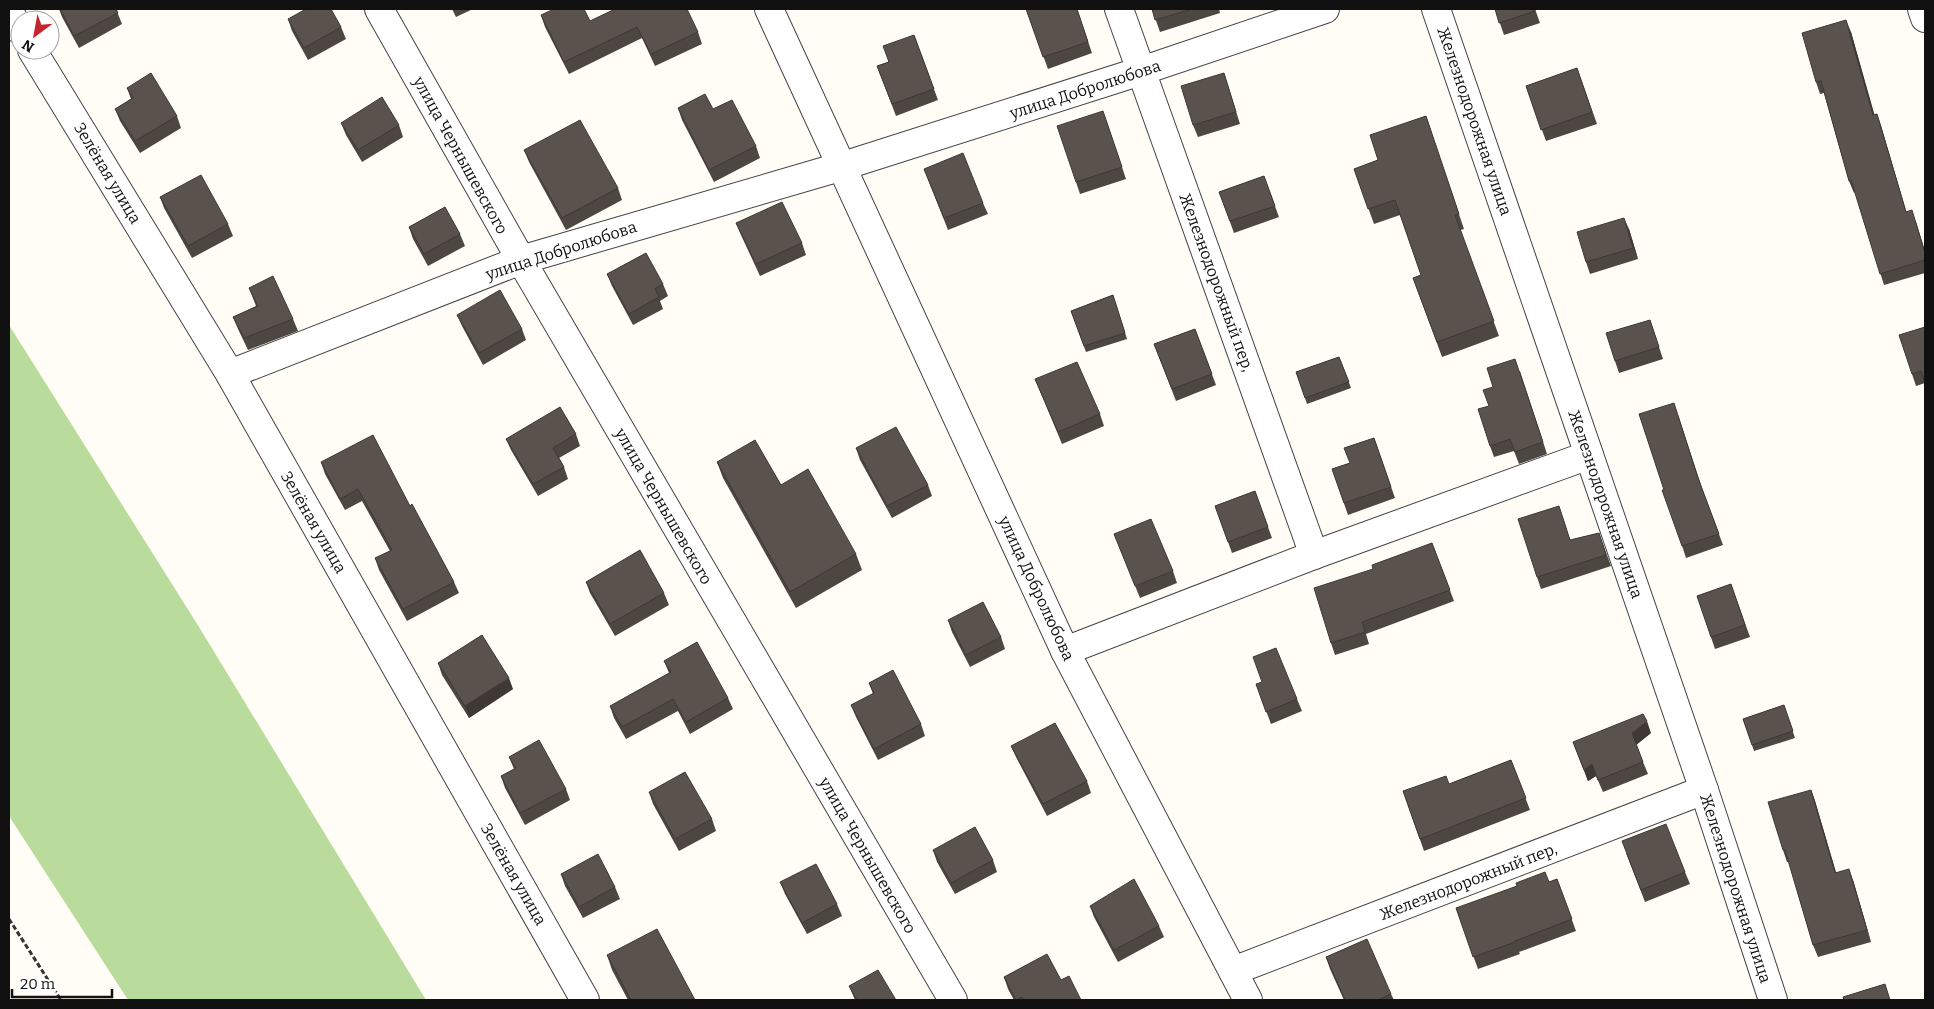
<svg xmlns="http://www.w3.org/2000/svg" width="1934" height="1009" font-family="Bitter,serif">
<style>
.forest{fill:#b9dc9c}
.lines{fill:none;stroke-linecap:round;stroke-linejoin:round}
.minor-casing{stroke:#444;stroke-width:30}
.path{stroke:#333;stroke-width:3;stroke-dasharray:5 2.5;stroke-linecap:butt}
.minor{stroke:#fff;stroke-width:28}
.wall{fill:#4d4742}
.shaded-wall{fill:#3f3936}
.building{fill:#5a524d;stroke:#3f3936}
.labels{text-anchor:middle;stroke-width:5;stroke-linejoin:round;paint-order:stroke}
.street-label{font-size:16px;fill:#111;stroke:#fff}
</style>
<rect width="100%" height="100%" fill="#fffdf5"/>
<!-- forest -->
<path class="forest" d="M 9,325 L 199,627 L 426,1000 L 128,1000 L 9,816 Z"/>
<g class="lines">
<defs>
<g id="minor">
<path d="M 379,9 L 521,260 L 953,1000"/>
<path d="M 769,9 L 1065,651 L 1248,1000"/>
<path d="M 1119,9 L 1314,555"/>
<path d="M 1436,9 L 1704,790 L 1773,1000"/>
<path d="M 1922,9 L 1925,18"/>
<path d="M 9,12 L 20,30"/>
<path d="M 32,50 L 230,374 L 585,1000"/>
<path d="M 230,374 L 521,260 L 843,166 L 1141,71 L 1325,9"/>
<path d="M 1065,651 L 1314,555 L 1589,455"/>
<path d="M 1233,971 L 1704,790"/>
</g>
</defs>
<!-- minor casing -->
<use href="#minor" class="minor-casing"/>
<!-- path -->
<path class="path" d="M 9,919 L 61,1000"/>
<!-- minor -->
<use href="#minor" class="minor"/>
</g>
<!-- wall -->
<g class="wall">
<path d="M 59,9 L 116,9 L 122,24 L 79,48 L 62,17 Z"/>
<path d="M 452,9 L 473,9 L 456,17 Z"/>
<path d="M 1026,9 L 1077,9 L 1092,53 L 1048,69 Z"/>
<path d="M 1152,9 L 1219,9 L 1220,13 L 1160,32 Z"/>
<path d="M 1495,9 L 1535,9 L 1540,23 L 1504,35 Z"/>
<path d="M 541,15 L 590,21 L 698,32 L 702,44 L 655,66 L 642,38 L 569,74 L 545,27 Z"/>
<path d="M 288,19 L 341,27 L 346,39 L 308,60 L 292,31 Z"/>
<path d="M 1851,32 L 1874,115 L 1877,114 L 1881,126 L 1906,212 L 1916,222 L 1925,251 L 1925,273 L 1884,285 L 1855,192 L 1854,193 L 1849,181 L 1824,93 L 1820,94 L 1816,82 Z"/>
<path d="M 914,35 L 938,100 L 896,116 L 877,66 L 888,62 Z"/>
<path d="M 1577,68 L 1597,124 L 1546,141 L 1526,86 Z"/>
<path d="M 1224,73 L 1240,124 L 1198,137 L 1193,125 Z"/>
<path d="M 127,88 L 177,116 L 181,128 L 140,153 L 120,121 L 115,109 L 131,99 Z"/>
<path d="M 678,108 L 713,109 L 756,146 L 760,158 L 714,182 L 682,120 Z"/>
<path d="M 1426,116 L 1464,229 L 1460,230 L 1499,336 L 1442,357 L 1413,278 L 1421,275 L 1400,215 L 1374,224 L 1354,169 L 1378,160 Z"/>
<path d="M 341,123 L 399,125 L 403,137 L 362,162 L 346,135 Z"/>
<path d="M 1107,123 L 1126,179 L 1080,194 L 1076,182 Z"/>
<path d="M 524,150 L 618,188 L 622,200 L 566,230 L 529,162 Z"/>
<path d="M 924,169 L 983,203 L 988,214 L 948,230 Z"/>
<path d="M 1264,176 L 1279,217 L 1234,233 L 1219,192 Z"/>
<path d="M 160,197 L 228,224 L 233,236 L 192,258 L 164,208 Z"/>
<path d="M 736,223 L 802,243 L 806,255 L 760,276 L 741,235 Z"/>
<path d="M 409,227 L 460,234 L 465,246 L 428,266 L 413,239 Z"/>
<path d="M 1629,229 L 1638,259 L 1590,274 L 1586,262 Z"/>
<path d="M 607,274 L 663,284 L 668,296 L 660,301 L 663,309 L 633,325 L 612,286 Z"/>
<path d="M 249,288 L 293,319 L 298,331 L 248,350 L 238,329 L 233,317 L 256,306 Z"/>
<path d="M 1113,295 L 1127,339 L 1086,352 L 1071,311 Z"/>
<path d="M 457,315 L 522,329 L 526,340 L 483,365 L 462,326 Z"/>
<path d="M 1650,320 L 1663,359 L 1619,373 L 1615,361 Z"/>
<path d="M 1925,327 L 1925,383 L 1916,386 L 1912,374 Z"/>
<path d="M 1195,329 L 1216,385 L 1176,401 L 1154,344 Z"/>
<path d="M 1339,357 L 1351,388 L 1307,404 L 1296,372 Z"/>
<path d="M 1520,371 L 1547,454 L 1519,464 L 1514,451 L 1494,457 L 1490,446 L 1489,406 L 1493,387 Z"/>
<path d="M 1035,379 L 1100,414 L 1104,426 L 1062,444 Z"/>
<path d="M 1678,415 L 1702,488 L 1723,545 L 1686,558 L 1664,490 Z"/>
<path d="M 576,434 L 580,446 L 559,458 L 564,467 L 568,479 L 538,496 L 511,450 L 506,439 Z"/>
<path d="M 1374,438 L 1395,498 L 1348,515 L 1332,469 L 1350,463 Z"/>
<path d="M 856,448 L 928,485 L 932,496 L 892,518 L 860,460 Z"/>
<path d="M 321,462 L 410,506 L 454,582 L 459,593 L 407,621 L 379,570 L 375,558 L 390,551 L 362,501 L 345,510 L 325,474 Z"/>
<path d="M 717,462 L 781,485 L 856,554 L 862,570 L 796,608 L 723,478 Z"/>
<path d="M 1255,491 L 1272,538 L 1232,553 L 1215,506 Z"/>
<path d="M 1563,518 L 1570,540 L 1599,533 L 1611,566 L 1541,589 L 1537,577 Z"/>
<path d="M 1114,534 L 1173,571 L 1177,583 L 1140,598 Z"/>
<path d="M 1432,543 L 1454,601 L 1366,634 L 1369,644 L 1335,655 L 1331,643 L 1373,569 Z"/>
<path d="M 586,582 L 664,593 L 669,605 L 615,636 L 590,593 Z"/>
<path d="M 1731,584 L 1750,637 L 1715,649 L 1697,596 Z"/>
<path d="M 948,620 L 1001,637 L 1005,649 L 970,667 L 952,632 Z"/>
<path d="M 664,661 L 728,698 L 733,709 L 690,734 L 678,711 L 626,739 L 614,718 L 610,706 L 669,673 Z"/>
<path d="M 438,663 L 513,689 L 469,718 L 442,675 Z"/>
<path d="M 869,683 L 921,724 L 925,736 L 878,760 L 856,717 L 851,705 L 873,694 Z"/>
<path d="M 1256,684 L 1297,699 L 1302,711 L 1271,724 Z"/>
<path d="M 1784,705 L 1795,738 L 1754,751 L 1743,719 Z"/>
<path d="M 1651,733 L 1636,745 L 1648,774 L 1603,792 L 1596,776 L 1588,781 L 1573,742 Z"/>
<path d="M 1011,746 L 1087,781 L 1091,793 L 1047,816 L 1016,757 Z"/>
<path d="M 509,757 L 566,789 L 570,800 L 525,825 L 505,788 L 501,776 L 514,769 Z"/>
<path d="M 1511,760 L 1530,810 L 1424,851 L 1403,791 L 1449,784 Z"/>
<path d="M 1811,790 L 1815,801 L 1836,872 L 1853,880 L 1871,942 L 1818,957 L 1813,945 L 1789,862 L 1787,862 L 1783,850 Z"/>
<path d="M 649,792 L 712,819 L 716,831 L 679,851 L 653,804 Z"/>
<path d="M 933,850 L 993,860 L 997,872 L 955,894 L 937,862 Z"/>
<path d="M 1626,853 L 1685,872 L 1690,884 L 1645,902 Z"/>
<path d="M 561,874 L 615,887 L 620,899 L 583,918 L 565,886 Z"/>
<path d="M 1557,879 L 1576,931 L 1519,952 L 1520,954 L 1478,969 L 1456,908 L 1549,882 Z"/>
<path d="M 780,882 L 837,904 L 842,916 L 807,934 L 785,894 Z"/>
<path d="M 1090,906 L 1159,926 L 1164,937 L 1118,962 L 1094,917 Z"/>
<path d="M 607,955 L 695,1000 L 628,1000 L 612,970 Z"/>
<path d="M 1326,957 L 1391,994 L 1394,1000 L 1344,1000 L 1330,969 Z"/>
<path d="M 1004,977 L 1061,980 L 1081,1000 L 1014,1000 L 1008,989 Z"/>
<path d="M 849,986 L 896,1000 L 855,1000 Z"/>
</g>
<!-- shaded-wall -->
<g class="shaded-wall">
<path d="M 1846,20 L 1851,32 L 1878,127 L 1873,115 Z"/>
<path d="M 1877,114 L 1881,126 L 1910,224 L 1906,212 Z"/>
<path d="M 1624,218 L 1629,229 L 1638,259 L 1633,248 Z"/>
<path d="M 509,678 L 513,689 L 469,718 L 465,706 Z"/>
<path d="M 1647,721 L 1651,733 L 1636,745 L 1632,733 Z"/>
<path d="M 1592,764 L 1596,776 L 1588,781 L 1584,770 Z"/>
<path d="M 1811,790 L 1815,801 L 1839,884 L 1835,873 Z"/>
<path d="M 1849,869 L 1853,880 L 1871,942 L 1867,930 Z"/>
</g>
<!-- building -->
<g class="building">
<path d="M 60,9 L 116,9 L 118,13 L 74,36 Z"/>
<path d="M 306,9 L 331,9 L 341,27 L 304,48 L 288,19 Z"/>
<path d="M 554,9 L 584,9 L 590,21 L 615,9 L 687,9 L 698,32 L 651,54 L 637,27 L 564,62 L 541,15 Z"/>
<path d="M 1026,9 L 1077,9 L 1088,42 L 1043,57 Z"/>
<path d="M 1152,9 L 1192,9 L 1155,20 Z"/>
<path d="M 1495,9 L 1535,9 L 1535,11 L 1499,23 Z"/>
<path d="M 1846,20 L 1873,115 L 1877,114 L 1906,212 L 1912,210 L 1925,253 L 1925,260 L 1880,274 L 1851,180 L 1849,181 L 1821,81 L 1816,82 L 1802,33 Z"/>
<path d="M 914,35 L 934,89 L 892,104 L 877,66 L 889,62 L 883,46 Z"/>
<path d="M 1577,68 L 1592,112 L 1541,130 L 1526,86 Z"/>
<path d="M 151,73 L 177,116 L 135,141 L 115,109 L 133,98 L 127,88 Z"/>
<path d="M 1224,73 L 1236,112 L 1193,125 L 1181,86 Z"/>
<path d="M 705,94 L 713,109 L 732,100 L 756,146 L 709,170 L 678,108 Z"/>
<path d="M 382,97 L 399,125 L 358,150 L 341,123 Z"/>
<path d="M 1103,111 L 1122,167 L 1076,182 L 1057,126 Z"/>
<path d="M 1426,116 L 1459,214 L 1455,215 L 1494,321 L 1437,342 L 1413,278 L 1421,275 L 1395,200 L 1368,209 L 1354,169 L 1378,160 L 1370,135 Z"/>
<path d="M 580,120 L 618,188 L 562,218 L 524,150 Z"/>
<path d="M 963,153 L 983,203 L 944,218 L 924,169 Z"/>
<path d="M 201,175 L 228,224 L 188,246 L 160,197 Z"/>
<path d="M 1264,176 L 1275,206 L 1230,221 L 1219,192 Z"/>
<path d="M 782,202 L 802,243 L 756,264 L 736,223 Z"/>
<path d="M 445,207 L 460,234 L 424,254 L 409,227 Z"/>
<path d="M 1624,218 L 1633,248 L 1586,262 L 1577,232 Z"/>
<path d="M 646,253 L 663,284 L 655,289 L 659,297 L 629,314 L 607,274 Z"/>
<path d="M 273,276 L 293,319 L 244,338 L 233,317 L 258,306 L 249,288 Z"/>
<path d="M 500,290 L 522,329 L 479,353 L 457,315 Z"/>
<path d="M 1113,295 L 1125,333 L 1084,346 L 1071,311 Z"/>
<path d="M 1650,320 L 1659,347 L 1615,361 L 1606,333 Z"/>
<path d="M 1925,327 L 1925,381 L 1921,371 L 1912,374 L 1899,335 Z"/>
<path d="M 1195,329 L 1212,374 L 1172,389 L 1154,344 Z"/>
<path d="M 1339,357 L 1349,382 L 1305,398 L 1296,372 Z"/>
<path d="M 1515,359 L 1543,442 L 1515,452 L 1510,439 L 1490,446 L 1478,409 L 1489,406 L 1483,390 L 1493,387 L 1487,368 Z"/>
<path d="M 1077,362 L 1100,414 L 1058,432 L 1035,379 Z"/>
<path d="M 1674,403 L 1698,478 L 1719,534 L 1682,546 L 1662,490 L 1664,490 L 1639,414 Z"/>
<path d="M 560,407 L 576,434 L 553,448 L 564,467 L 533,484 L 506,439 Z"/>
<path d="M 896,427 L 928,485 L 887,506 L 856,448 Z"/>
<path d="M 373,435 L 410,506 L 412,504 L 454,582 L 403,609 L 375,558 L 392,550 L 358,489 L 340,499 L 321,462 Z"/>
<path d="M 1374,438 L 1391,487 L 1344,503 L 1332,469 L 1350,463 L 1344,448 Z"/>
<path d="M 755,440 L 781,485 L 808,469 L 856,554 L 790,592 L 717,462 Z"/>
<path d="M 1255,491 L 1268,527 L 1228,542 L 1215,506 Z"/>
<path d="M 1559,506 L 1570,540 L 1599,533 L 1606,555 L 1537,577 L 1518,519 Z"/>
<path d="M 1151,519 L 1173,571 L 1135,586 L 1114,534 Z"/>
<path d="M 1432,543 L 1450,590 L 1362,622 L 1365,632 L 1331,643 L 1314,588 L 1373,569 L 1372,565 Z"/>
<path d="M 640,550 L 664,593 L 610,624 L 586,582 Z"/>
<path d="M 1731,584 L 1745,625 L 1711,637 L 1697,596 Z"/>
<path d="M 983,602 L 1001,637 L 966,655 L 948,620 Z"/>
<path d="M 482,635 L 509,678 L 465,706 L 438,663 Z"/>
<path d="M 697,642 L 728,698 L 686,722 L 673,699 L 622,727 L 610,706 L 671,672 L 664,661 Z"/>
<path d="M 1276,648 L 1297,699 L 1266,712 L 1256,684 L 1262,682 L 1253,657 Z"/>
<path d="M 893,670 L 921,724 L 874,749 L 851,705 L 874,693 L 869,683 Z"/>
<path d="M 1784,705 L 1793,731 L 1752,745 L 1743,719 Z"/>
<path d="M 1643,714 L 1647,721 L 1632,733 L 1643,762 L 1598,780 L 1592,764 L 1584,770 L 1573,742 Z"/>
<path d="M 1055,723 L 1087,781 L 1043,804 L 1011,746 Z"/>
<path d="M 539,740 L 566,789 L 520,813 L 501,776 L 516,768 L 509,757 Z"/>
<path d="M 1511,760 L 1526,798 L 1420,839 L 1403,791 L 1446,776 L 1449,784 Z"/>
<path d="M 685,772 L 712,819 L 675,839 L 649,792 Z"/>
<path d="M 1811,790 L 1835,873 L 1849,869 L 1867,930 L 1813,945 L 1785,850 L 1783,850 L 1768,802 Z"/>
<path d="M 1666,824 L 1685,872 L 1641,890 L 1622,841 Z"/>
<path d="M 975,827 L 993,860 L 951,883 L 933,850 Z"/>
<path d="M 598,854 L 615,887 L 579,907 L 561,874 Z"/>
<path d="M 816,864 L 837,904 L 802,923 L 780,882 Z"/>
<path d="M 1545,872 L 1549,882 L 1557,879 L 1572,919 L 1515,941 L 1515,942 L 1473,957 L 1456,908 L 1517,886 L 1516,883 Z"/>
<path d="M 1134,879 L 1159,926 L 1114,950 L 1090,906 Z"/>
<path d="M 657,929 L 695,1000 L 631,1000 L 607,955 Z"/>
<path d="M 1367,939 L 1391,994 L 1378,1000 L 1345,1000 L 1326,957 Z"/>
<path d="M 1047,954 L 1061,980 L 1069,976 L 1081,1000 L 1024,1000 L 1022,997 L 1016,1000 L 1004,977 Z"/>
<path d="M 878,970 L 896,1000 L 857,1000 L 849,986 Z"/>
<path d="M 1885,984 L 1890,1000 L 1844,1000 L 1843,997 Z"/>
</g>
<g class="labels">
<!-- street labels -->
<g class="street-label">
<text transform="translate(1085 89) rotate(-18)" y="6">улица Добролюбова</text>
<text transform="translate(1475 121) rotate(71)" y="6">Железнодорожная улица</text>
<text transform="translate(461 155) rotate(61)" y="6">улица Чернышевского</text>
<text transform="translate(108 173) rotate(59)" y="6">Зелёная улица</text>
<text transform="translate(561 250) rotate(-18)" y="6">улица Добролюбова</text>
<text transform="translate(1217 282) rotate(70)" y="6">Железнодорожный пер,</text>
<text transform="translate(1606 504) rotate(71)" y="6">Железнодорожная улица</text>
<text transform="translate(664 506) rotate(60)" y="6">улица Чернышевского</text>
<text transform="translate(314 522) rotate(60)" y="6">Зелёная улица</text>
<text transform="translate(1037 588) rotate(65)" y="6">улица Добролюбова</text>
<text transform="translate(868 855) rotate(60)" y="6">улица Чернышевского</text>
<text transform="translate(514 874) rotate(60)" y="6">Зелёная улица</text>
<text transform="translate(1468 881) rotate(-21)" y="6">Железнодорожный пер,</text>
<text transform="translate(1736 888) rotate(72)" y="6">Железнодорожная улица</text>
</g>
</g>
<!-- border -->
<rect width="1934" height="1009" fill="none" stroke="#111111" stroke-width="20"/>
<!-- north arrow -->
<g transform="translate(35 35) rotate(212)"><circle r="24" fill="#ffffff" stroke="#a0a0a0"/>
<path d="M0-4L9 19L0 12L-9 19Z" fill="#c4262e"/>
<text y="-8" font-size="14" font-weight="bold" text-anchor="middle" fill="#111111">N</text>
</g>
<!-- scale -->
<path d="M12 989v8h100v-8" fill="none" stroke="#111111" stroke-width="2.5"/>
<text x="20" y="989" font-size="15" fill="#111111" stroke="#ffffff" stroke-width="4" paint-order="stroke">20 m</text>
</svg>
